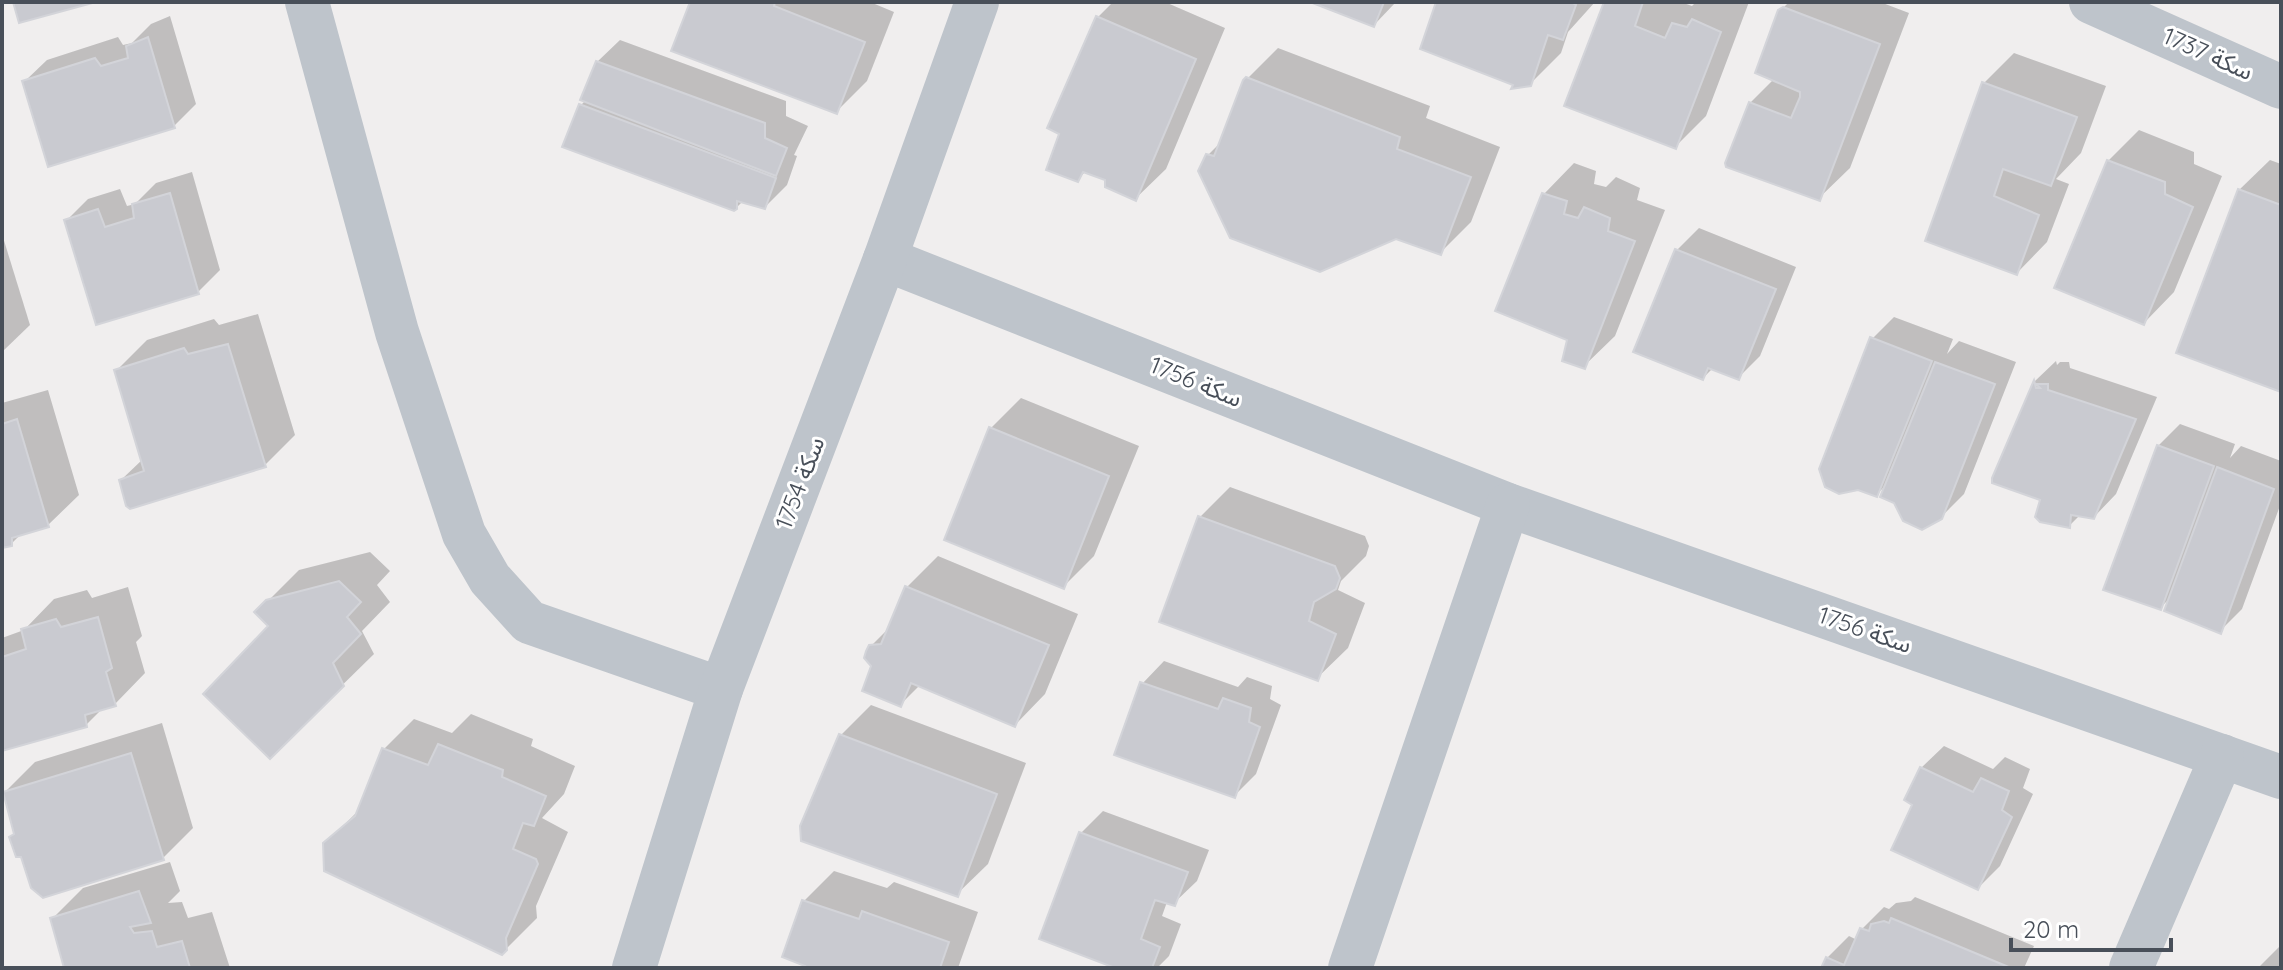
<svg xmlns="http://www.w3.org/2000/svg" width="2283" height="970" font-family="Quicksand,'Noto Sans Arabic',sans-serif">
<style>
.shadow{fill:#0003}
.building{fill:#c9cad0;stroke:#d3d4d9;stroke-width:2}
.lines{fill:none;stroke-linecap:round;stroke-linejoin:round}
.minor{stroke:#bec4cb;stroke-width:44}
.tertiary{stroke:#bec4cb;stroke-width:44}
.labels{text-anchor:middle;stroke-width:6;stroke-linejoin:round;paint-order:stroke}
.street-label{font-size:24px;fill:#484f59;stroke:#fff}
</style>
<rect width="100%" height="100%" fill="#f0eeee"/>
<!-- shadow -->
<g class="shadow">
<path d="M 692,2 L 870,2 L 894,12 L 867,81 L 836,112 Z"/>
<path d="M 1113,2 L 1165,2 L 1225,28 L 1166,169 L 1135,199 L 1107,179 L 1086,171 L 1077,180 L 1061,133 L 1050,127 L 1098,17 Z"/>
<path d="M 1315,2 L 1396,2 L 1374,25 Z"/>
<path d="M 1438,2 L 1595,2 L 1568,32 L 1561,53 L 1530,84 Z"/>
<path d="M 1606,2 L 1681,2 L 1692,6 L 1696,2 L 1749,2 L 1706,116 L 1675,147 Z"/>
<path d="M 1789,2 L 1880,2 L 1909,13 L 1850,168 L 1819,198 L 1750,103 L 1774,79 L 1780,11 Z"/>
<path d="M 170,16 L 196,104 L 174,126 L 24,82 L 47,60 L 118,37 L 123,45 L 132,43 L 151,24 Z"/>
<path d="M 620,40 L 786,101 L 786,116 L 808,126 L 794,155 L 797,156 L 787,185 L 765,207 L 743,201 L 736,208 L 580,106 L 586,100 L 597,62 Z"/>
<path d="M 1278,48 L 1430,106 L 1426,118 L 1500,147 L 1471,222 L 1441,252 L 1208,155 L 1222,141 L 1245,81 Z"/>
<path d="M 2014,53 L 2106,86 L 2081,153 L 2056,179 L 2069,184 L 2047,242 L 2017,273 L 1927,240 L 1984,83 Z"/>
<path d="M 2139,130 L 2194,152 L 2194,164 L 2222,176 L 2174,292 L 2144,323 L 2108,161 Z"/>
<path d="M 2270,160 L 2281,164 L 2281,390 L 2239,190 Z"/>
<path d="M 1574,163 L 1596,171 L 1594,184 L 1606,187 L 1616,177 L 1640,188 L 1637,200 L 1665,210 L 1615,336 L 1584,366 L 1544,194 Z"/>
<path d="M 192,172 L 220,270 L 198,292 L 66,221 L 88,199 L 120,189 L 127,206 L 135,204 L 156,183 Z"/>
<path d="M 1699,228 L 1796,267 L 1760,356 L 1738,378 L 1713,368 L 1703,378 L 1677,250 Z"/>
<path d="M 2,234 L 30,325 L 2,352 Z"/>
<path d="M 258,314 L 295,435 L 264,466 L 121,480 L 143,459 L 116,371 L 147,340 L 214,319 L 219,325 Z"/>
<path d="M 1894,317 L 1953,339 L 1947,354 L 1959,341 L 2016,362 L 1964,494 L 1941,517 L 1889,482 L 1877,494 L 1872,339 Z"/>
<path d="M 2056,361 L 2057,365 L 2060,362 L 2069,362 L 2070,368 L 2157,397 L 2116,494 L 2094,517 L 2080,515 L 2069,526 L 2043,499 L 1994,478 L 2035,381 Z"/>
<path d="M 48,390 L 79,495 L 48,525 L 23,532 L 11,544 L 2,546 L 2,403 Z"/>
<path d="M 1021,398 L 1139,446 L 1094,556 L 1063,587 L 991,428 Z"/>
<path d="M 2180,424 L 2235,444 L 2230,458 L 2241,446 L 2281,461 L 2281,503 L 2242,609 L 2220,631 L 2171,597 L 2160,608 L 2158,446 Z"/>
<path d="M 1230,487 L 1365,536 L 1369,546 L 1366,556 L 1341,581 L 1338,590 L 1365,603 L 1348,648 L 1317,678 L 1200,517 Z"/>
<path d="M 370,552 L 390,571 L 377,585 L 390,602 L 362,631 L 374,654 L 270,756 L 271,625 L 257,612 L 299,570 Z"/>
<path d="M 938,556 L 1078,614 L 1045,694 L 1015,725 L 920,685 L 900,705 L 873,665 L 871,646 L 890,627 L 907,587 Z"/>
<path d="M 128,587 L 142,636 L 136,642 L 145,673 L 115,704 L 104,707 L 86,725 L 2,749 L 2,638 L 24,630 L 54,599 L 87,590 L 92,598 Z"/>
<path d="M 1164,661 L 1238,687 L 1247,677 L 1272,686 L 1270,699 L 1281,705 L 1256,774 L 1234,796 L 1142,684 Z"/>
<path d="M 871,705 L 1026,763 L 988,864 L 957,894 L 841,735 Z"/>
<path d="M 471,714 L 533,739 L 531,746 L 575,766 L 564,794 L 542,818 L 568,832 L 536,906 L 537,918 L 506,949 L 325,844 L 359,810 L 384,749 L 414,719 L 452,733 Z"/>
<path d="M 162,723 L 193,828 L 163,858 L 23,855 L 5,792 L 35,762 Z"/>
<path d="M 1944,746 L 1993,769 L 2005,757 L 2030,769 L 2023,788 L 2033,794 L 2000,866 L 1978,888 L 1914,804 L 1921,768 Z"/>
<path d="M 1103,811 L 1209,850 L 1197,881 L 1174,903 L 1167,902 L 1162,916 L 1181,924 L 1169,956 L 1157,968 L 1120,968 L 1081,833 Z"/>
<path d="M 170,862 L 180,891 L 168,903 L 182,902 L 188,918 L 212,912 L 230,968 L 66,968 L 52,919 L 83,888 Z"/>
<path d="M 834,871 L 887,888 L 894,882 L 978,912 L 958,968 L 806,968 L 804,901 Z"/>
<path d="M 1915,897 L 2034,946 L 2024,968 L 1823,968 L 1827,958 L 1849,936 L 1857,940 L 1862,929 L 1884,907 L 1889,909 L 1896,903 L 1911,901 Z"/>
<path d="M 2281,945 L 2281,968 L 2258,968 Z"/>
</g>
<!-- building -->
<g class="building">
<path d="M 13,2 L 96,2 L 19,23 Z"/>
<path d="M 690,2 L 775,2 L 774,6 L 865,42 L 837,114 L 671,51 Z"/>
<path d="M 1310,2 L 1384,2 L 1374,27 Z"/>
<path d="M 1436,2 L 1571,2 L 1576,5 L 1563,40 L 1548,35 L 1531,86 L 1511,89 L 1513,85 L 1420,49 Z"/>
<path d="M 1604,2 L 1643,2 L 1635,26 L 1665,38 L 1672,23 L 1687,27 L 1692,19 L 1721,32 L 1676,149 L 1564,106 Z"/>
<path d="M 1783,7 L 1880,44 L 1820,201 L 1726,167 L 1725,163 L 1749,102 L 1791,118 L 1800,97 L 1800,92 L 1755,73 L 1778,10 Z"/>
<path d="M 1096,16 L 1196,59 L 1136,201 L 1105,187 L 1105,180 L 1083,172 L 1078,182 L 1046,170 L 1059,134 L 1047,128 Z"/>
<path d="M 148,37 L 175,128 L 48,167 L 22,81 L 95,58 L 101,66 L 128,58 L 126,46 Z"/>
<path d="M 596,61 L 765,123 L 765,138 L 787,148 L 776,176 L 580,100 Z"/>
<path d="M 1246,77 L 1400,137 L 1397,149 L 1471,177 L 1441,255 L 1396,239 L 1320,272 L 1230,238 L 1198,171 L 1206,154 L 1214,156 L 1243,80 Z"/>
<path d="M 1982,82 L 2077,117 L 2051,186 L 2003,169 L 1994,196 L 2039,215 L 2017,275 L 1925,241 Z"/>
<path d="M 579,104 L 776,178 L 765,209 L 737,201 L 737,209 L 734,211 L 562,147 Z"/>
<path d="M 2107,160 L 2165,182 L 2165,194 L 2193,207 L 2144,325 L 2054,288 Z"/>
<path d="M 2238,189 L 2281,205 L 2281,392 L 2176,353 Z"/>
<path d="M 170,193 L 199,294 L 96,325 L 64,220 L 98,209 L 105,227 L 134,218 L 132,204 Z"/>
<path d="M 1542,193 L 1567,201 L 1564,214 L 1578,218 L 1584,207 L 1610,218 L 1608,231 L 1635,241 L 1585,369 L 1562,361 L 1567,340 L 1495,311 Z"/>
<path d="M 1675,249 L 1776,289 L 1739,380 L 1708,368 L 1703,380 L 1633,352 Z"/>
<path d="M 1870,337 L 1932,361 L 1877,497 L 1858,490 L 1839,494 L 1825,487 L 1819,469 Z"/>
<path d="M 228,344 L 266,467 L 130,509 L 126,506 L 119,480 L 144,471 L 114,370 L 184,348 L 188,354 Z"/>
<path d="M 1935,362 L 1995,384 L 1942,519 L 1922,530 L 1903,521 L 1894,503 L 1880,497 Z"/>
<path d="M 2034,380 L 2036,388 L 2040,388 L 2036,384 L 2048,384 L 2048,390 L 2136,419 L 2094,519 L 2071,515 L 2070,528 L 2040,522 L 2035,517 L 2040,500 L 1992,483 L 1992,478 Z"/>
<path d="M 17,419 L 49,527 L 12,538 L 12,546 L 2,548 L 2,424 Z"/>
<path d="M 989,427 L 1109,476 L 1064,589 L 944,540 Z"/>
<path d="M 2157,445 L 2214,466 L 2161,610 L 2103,590 Z"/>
<path d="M 2217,467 L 2274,489 L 2221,634 L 2164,611 Z"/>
<path d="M 1198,516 L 1335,566 L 1340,578 L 1336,589 L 1314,602 L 1309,621 L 1336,634 L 1318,681 L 1159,622 Z"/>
<path d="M 339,581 L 361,602 L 347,617 L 361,634 L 333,663 L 344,686 L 270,759 L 203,694 L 268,626 L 254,612 L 266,600 Z"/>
<path d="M 905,586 L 1049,645 L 1015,727 L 911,683 L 901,707 L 862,691 L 871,666 L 864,658 L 866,651 L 869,645 L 881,644 Z"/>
<path d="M 98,617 L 112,668 L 106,672 L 116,706 L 85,715 L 87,727 L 2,751 L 2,657 L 26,649 L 21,629 L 56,619 L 61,627 Z"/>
<path d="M 1140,682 L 1218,709 L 1223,698 L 1251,708 L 1249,722 L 1260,727 L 1235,798 L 1114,755 Z"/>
<path d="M 839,734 L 997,794 L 958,897 L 801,841 L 800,826 Z"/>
<path d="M 438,744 L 503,770 L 502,777 L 546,796 L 534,826 L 523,823 L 513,849 L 536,859 L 538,864 L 506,938 L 507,950 L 502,955 L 324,871 L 323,843 L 355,816 L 382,748 L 428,765 Z"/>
<path d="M 131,753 L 164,860 L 43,898 L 31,888 L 21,857 L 16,857 L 9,837 L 14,834 L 3,792 Z"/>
<path d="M 1920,767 L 1973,792 L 1981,778 L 2009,791 L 2002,810 L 2012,817 L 1978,890 L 1891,850 L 1912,805 L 1904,800 Z"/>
<path d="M 1079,832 L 1188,872 L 1175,906 L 1155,900 L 1141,939 L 1160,947 L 1152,968 L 1115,968 L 1039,939 Z"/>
<path d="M 139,891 L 151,923 L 130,927 L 134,933 L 152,931 L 157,947 L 182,941 L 190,968 L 64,968 L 50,918 Z"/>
<path d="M 802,900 L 859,919 L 862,911 L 949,942 L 940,968 L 804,968 L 805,966 L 782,957 Z"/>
<path d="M 1891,918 L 2011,968 L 1821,968 L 1826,957 L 1844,965 L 1860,928 L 1869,931 L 1871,924 L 1884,921 L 1889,923 Z"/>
</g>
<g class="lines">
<!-- minor -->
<g class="minor">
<path d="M 307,2 L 397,332 L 464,534 L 490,579 L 529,622 L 721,689"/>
<path d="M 885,259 L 1508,505 L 2281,777"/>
<path d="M 634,968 L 721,689 L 885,259 L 977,2"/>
<path d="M 1350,968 L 1508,505"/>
<path d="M 2131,968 L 2222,756"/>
</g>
<!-- tertiary -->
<path class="tertiary" d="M 2091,2 L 2281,87"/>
</g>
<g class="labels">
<!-- street labels -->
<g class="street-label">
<text transform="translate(2208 54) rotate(24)" y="8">سكة 1737</text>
<text transform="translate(1196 382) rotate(22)" y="8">سكة 1756</text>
<text transform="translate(800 483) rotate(-69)" y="8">سكة 1754</text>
<text transform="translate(1865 630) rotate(19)" y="8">سكة 1756</text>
</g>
</g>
<!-- border -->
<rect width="2283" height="970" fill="none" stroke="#484f59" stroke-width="8"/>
<!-- scale -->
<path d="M2011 938v12h160v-12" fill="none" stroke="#484f59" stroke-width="4"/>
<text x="2023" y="938" font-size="24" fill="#484f59" stroke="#ffffff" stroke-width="6" paint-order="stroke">20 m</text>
</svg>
